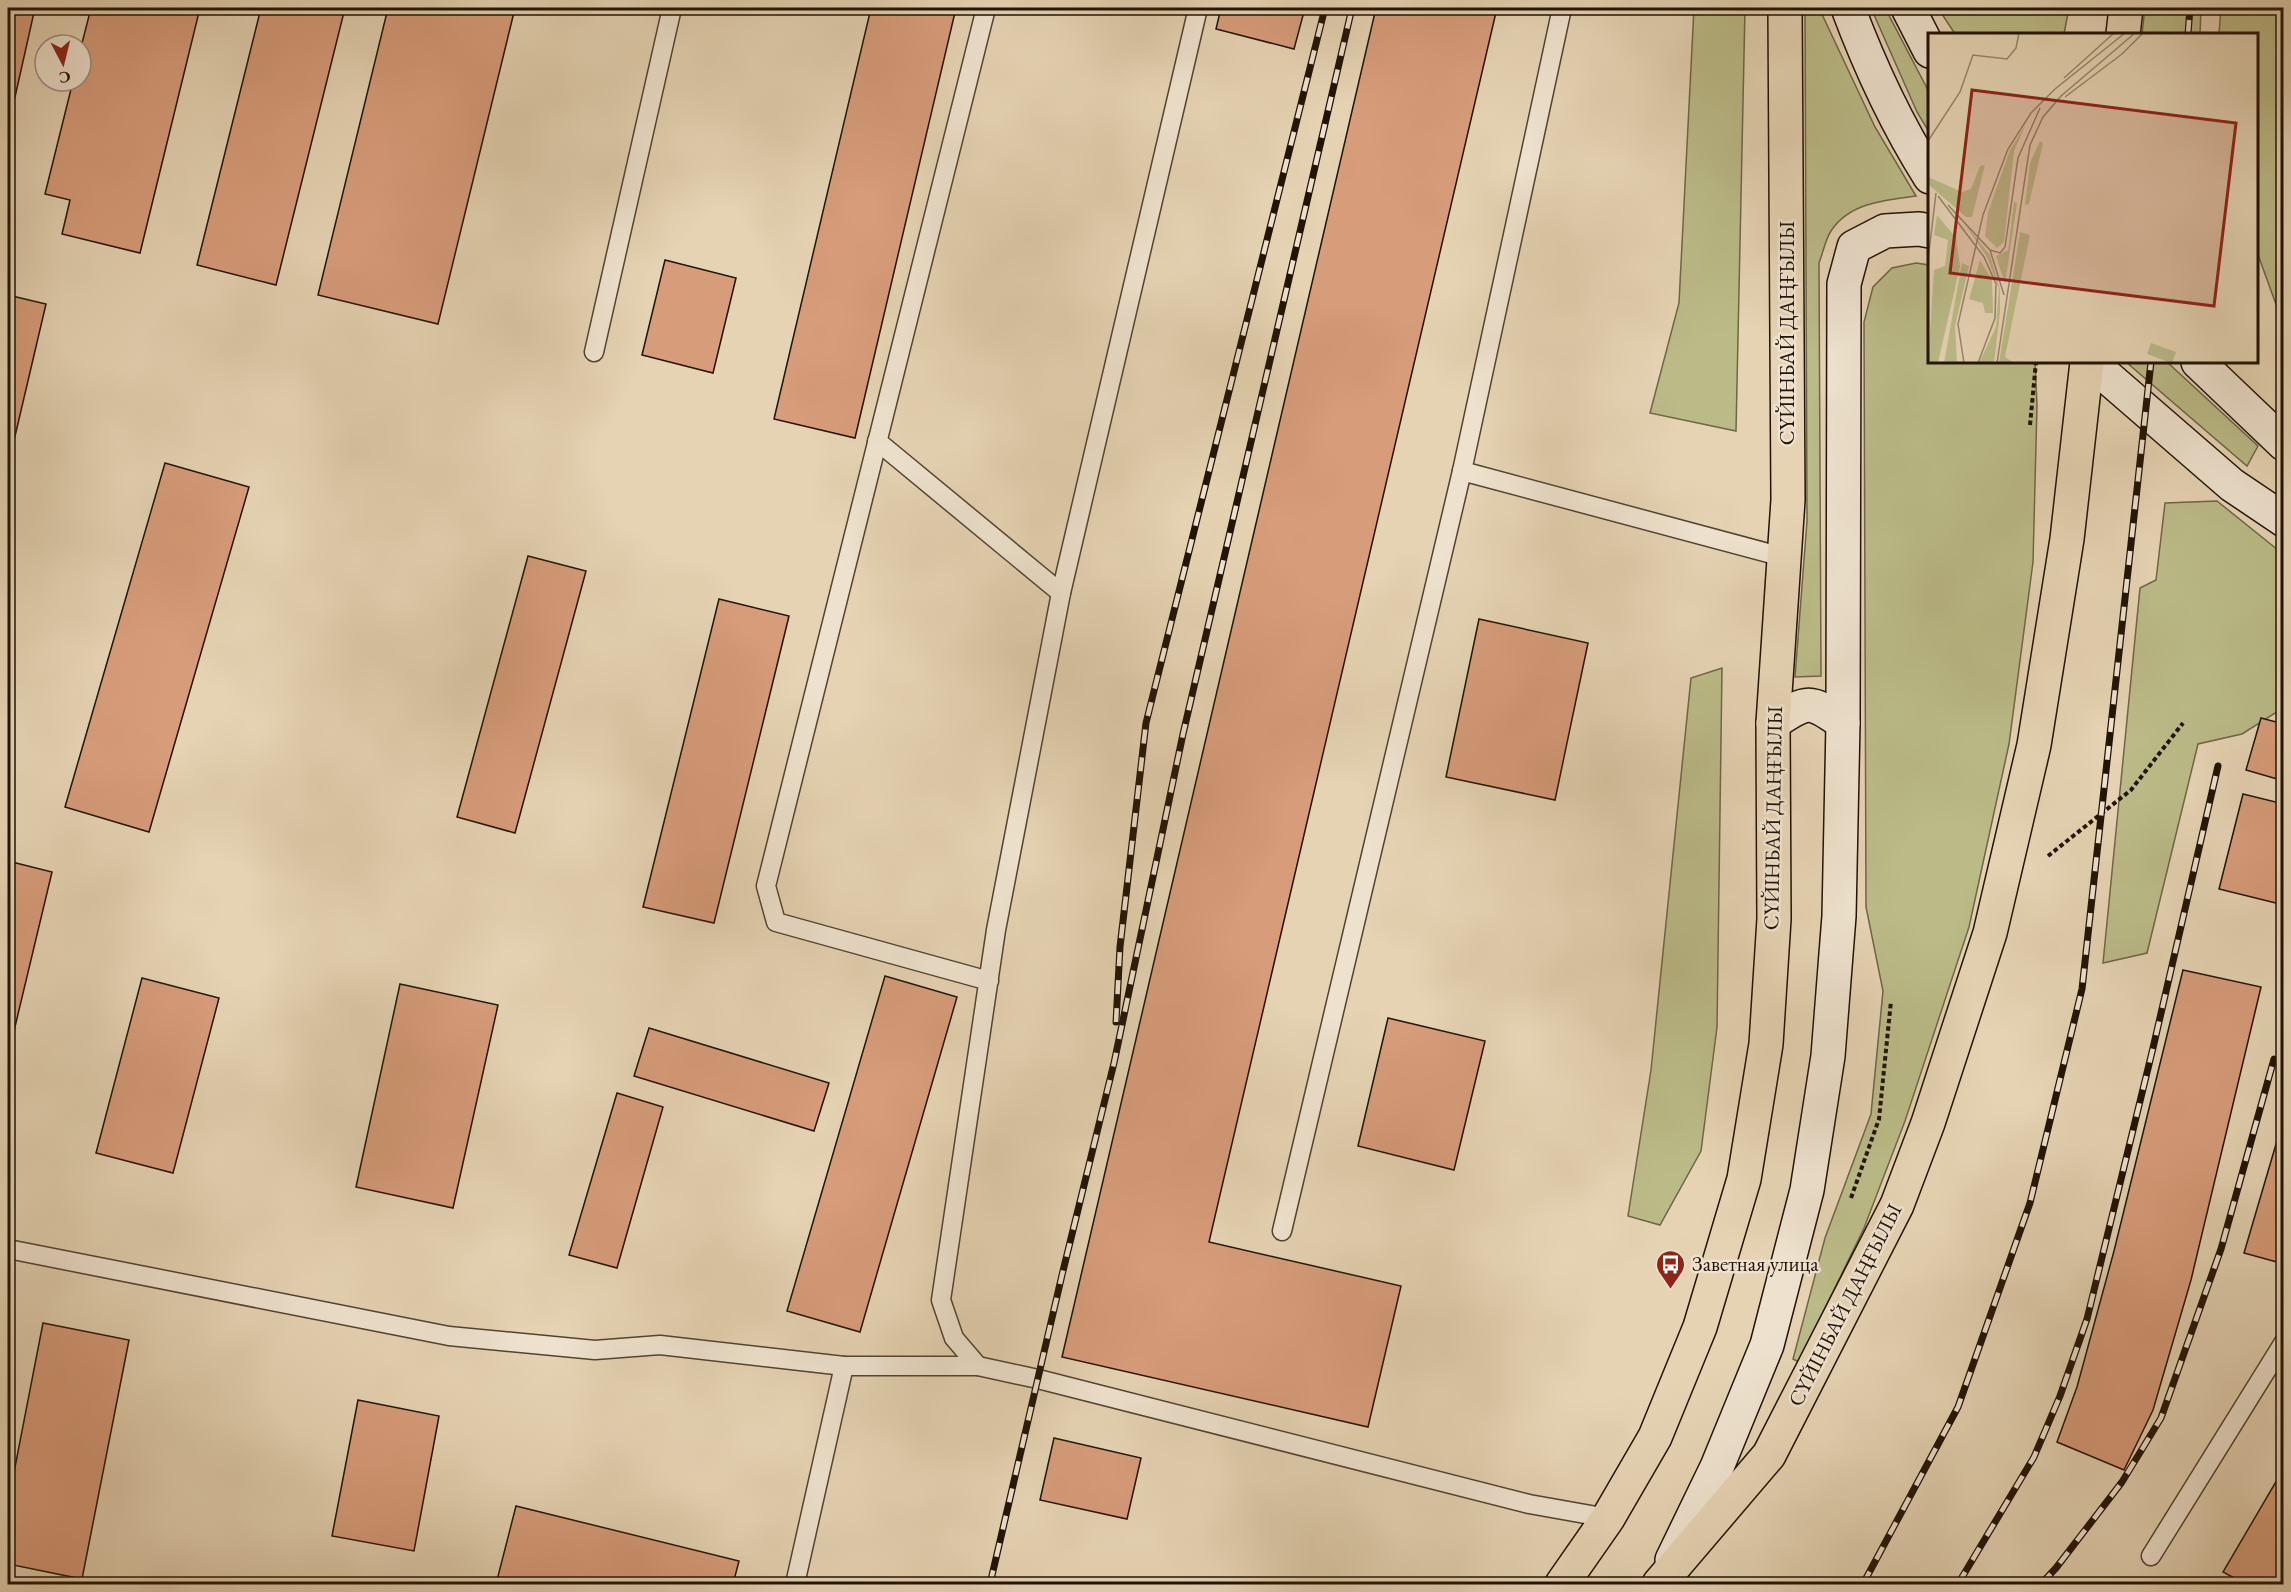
<svg xmlns="http://www.w3.org/2000/svg" width="2291" height="1592" font-family="'EB Garamond',serif">
<style>
.green{fill:#bb8;stroke:#6e6746;stroke-width:1.5}
.building{fill:#d79c7a;stroke:#211305;stroke-width:1.5}
.lines{fill:none;stroke-linecap:round;stroke-linejoin:round}
.service-casing{stroke:#524330;stroke-width:21}
.secondary-casing{stroke:#211305;stroke-width:36}
.primary-casing{stroke:#211305;stroke-width:36}
.path{stroke:#211305;stroke-width:4;stroke-dasharray:4.5 3;stroke-linecap:butt}
.service{stroke:#eee2ce;stroke-width:18}
.secondary{stroke:#eee2ce;stroke-width:33}
.primary{stroke:#e5d3b3;stroke-width:33}
.rail-casing{stroke:#211305;stroke-width:7}
.rail{stroke:#eee2ce;stroke-width:4.5;stroke-dasharray:14;stroke-linecap:butt}
.labels{text-anchor:middle;stroke-width:5;stroke-linejoin:round;paint-order:stroke}
.street-label{font-size:21px;fill:#211305;stroke:#eee2ce}
.poi-label{font-size:21px;fill:#211305;stroke:#eee2ce;text-anchor:start}
.inset-road{fill:none;stroke:#97866d;stroke-width:1.5}
.view{fill:#8f2418;fill-opacity:0.15;stroke:#8f2418;stroke-width:3}
.inset-edge{fill:none;stroke:#211305;stroke-width:3}
</style>
<rect width="100%" height="100%" fill="#e5d3b3"/>
<filter id="stains"><feTurbulence type="fractalNoise" baseFrequency=".00333" numOctaves="4"/><feColorMatrix values="0 0 0 0 .2 0 0 0 0 .09 0 0 0 0 .02 0 0 0 .5 -.17"/></filter>
<radialGradient id="worn" r=".72"><stop offset=".6" stop-color="#630" stop-opacity="0"/><stop offset="1" stop-color="#630" stop-opacity=".3"/></radialGradient>
<!-- green -->
<g class="green">
<path d="M 1694,8 L 1745,8 L 1736,431 L 1650,413 L 1679,303 Z"/>
<path d="M 1805,8 L 1819,8 L 1875,127 L 1916,196 C 1885,200 1849,203 1831,231 C 1825,240 1823,253 1819,263 L 1821,676 L 1795,677 L 1807,521 Z"/>
<path d="M 1871,8 L 1885,8 L 1929,92 L 1929,132 L 1917,112 Z"/>
<path d="M 1938,8 L 2069,8 L 2064,34 L 1955,34 Z"/>
<path d="M 2145,8 L 2201,8 L 2200,34 L 2142,34 Z"/>
<path d="M 2221,8 L 2283,8 L 2283,313 L 2277,307 L 2257,252 L 2256,34 L 2219,34 Z"/>
<path d="M 1916,263 L 1929,265 L 1930,362 L 2035,362 L 2037,405 L 2033,562 L 2009,744 L 1969,927 L 1905,1121 L 1864,1228 L 1799,1362 L 1793,1359 L 1825,1238 L 1871,1114 L 1883,991 L 1866,907 L 1864,322 L 1873,287 L 1892,268 Z"/>
<path d="M 2126,362 L 2167,362 L 2258,446 L 2247,466 Z"/>
<path d="M 2217,501 L 2283,554 L 2283,715 L 2275,713 L 2242,734 L 2198,744 L 2147,953 L 2103,963 L 2140,588 L 2156,580 L 2165,503 Z"/>
<path d="M 1722,668 L 1717,1027 L 1701,1151 L 1660,1225 L 1628,1216 L 1651,1070 L 1691,678 Z"/>
</g>
<!-- building -->
<g class="building">
<path d="M 8,8 L 35,8 L 8,128 Z"/>
<path d="M 91,8 L 200,8 L 140,253 L 62,234 L 70,200 L 45,194 L 73,81 L 81,81 L 81,47 Z"/>
<path d="M 261,8 L 345,8 L 276,285 L 197,265 Z"/>
<path d="M 388,8 L 515,8 L 438,324 L 318,295 Z"/>
<path d="M 871,8 L 956,8 L 855,438 L 774,419 Z"/>
<path d="M 1221,8 L 1305,8 L 1294,49 L 1216,29 Z"/>
<path d="M 1376,8 L 1497,8 L 1209,1242 L 1401,1286 L 1368,1427 L 1062,1357 Z"/>
<path d="M 665,260 L 736,278 L 713,373 L 642,355 Z"/>
<path d="M 8,295 L 46,304 L 8,466 Z"/>
<path d="M 165,463 L 249,487 L 149,832 L 65,807 Z"/>
<path d="M 528,556 L 586,571 L 515,833 L 457,817 Z"/>
<path d="M 719,599 L 789,616 L 714,923 L 643,907 Z"/>
<path d="M 1479,619 L 1588,643 L 1555,800 L 1446,777 Z"/>
<path d="M 2261,718 L 2284,724 L 2284,781 L 2246,770 Z"/>
<path d="M 2243,794 L 2284,804 L 2284,905 L 2219,889 Z"/>
<path d="M 8,861 L 52,872 L 8,1056 Z"/>
<path d="M 2183,970 L 2261,987 L 2191,1280 L 2153,1410 L 2124,1470 L 2057,1442 L 2077,1387 L 2114,1251 Z"/>
<path d="M 885,976 L 957,997 L 860,1332 L 787,1311 Z"/>
<path d="M 142,978 L 219,998 L 173,1173 L 96,1153 Z"/>
<path d="M 400,984 L 498,1005 L 453,1208 L 356,1187 Z"/>
<path d="M 1388,1018 L 1485,1041 L 1454,1170 L 1358,1146 Z"/>
<path d="M 649,1028 L 829,1083 L 814,1131 L 634,1076 Z"/>
<path d="M 617,1093 L 663,1107 L 617,1268 L 569,1255 Z"/>
<path d="M 2284,1117 L 2284,1264 L 2244,1253 Z"/>
<path d="M 43,1323 L 129,1340 L 82,1579 L 8,1564 L 8,1503 Z"/>
<path d="M 358,1400 L 439,1416 L 414,1551 L 332,1536 Z"/>
<path d="M 1054,1438 L 1141,1458 L 1127,1519 L 1040,1500 Z"/>
<path d="M 2284,1468 L 2284,1584 L 2245,1584 L 2223,1572 Z"/>
<path d="M 516,1506 L 739,1561 L 733,1584 L 496,1584 Z"/>
</g>
<g class="lines">
<defs>
<g id="service">
<path d="M 986,8 L 766,886 L 776,922 L 989,981"/>
<path d="M 1198,8 L 1061,593 L 996,930 L 941,1300 L 954,1338 L 978,1366 L 1038,1379 L 1529,1504 L 1608,1518"/>
<path d="M 594,352 L 672,8"/>
<path d="M 877,441 L 1061,593"/>
<path d="M 1462,471 L 1562,8"/>
<path d="M 1282,1231 L 1462,471 L 1783,557"/>
<path d="M 8,1249 L 449,1336 L 595,1350 L 660,1345 L 844,1366 L 978,1366"/>
<path d="M 2151,1556 L 2284,1342"/>
<path d="M 795,1584 L 844,1366"/>
</g>
<g id="secondary">
<path d="M 1848,8 C 1870,67 1896,123 1930,177"/>
<path d="M 1908,8 L 1930,51"/>
<path d="M 2090,362 L 2232,485 L 2284,520"/>
<path d="M 2198,362 L 2284,444"/>
<path d="M 1773,723 C 1808,700 1809,699 1843,723"/>
<path d="M 1672,1560 L 1717,1467 L 1767,1345 L 1807,1190 L 1828,1056 L 1839,916 L 1843,723 L 1844,284 L 1854,247 L 1885,231 L 1919,229 L 1930,231"/>
</g>
<g id="primary">
<path d="M 2123,34 L 2126,8"/>
<path d="M 1562,1584 L 1608,1518 L 1655,1437 L 1700,1327 L 1744,1179 L 1766,1044 L 1774,919 L 1773,723 L 1788,500 L 1785,8"/>
<path d="M 1659,1584 L 1769,1455 L 1897,1205 L 1928,1123 L 1990,933 L 2034,745 L 2067,539 L 2087,362"/>
</g>
</defs>
<!-- service casing -->
<use href="#service" class="service-casing"/>
<!-- secondary casing -->
<use href="#secondary" class="secondary-casing"/>
<!-- primary casing -->
<use href="#primary" class="primary-casing"/>
<!-- path -->
<g class="path">
<path d="M 2030,425 L 2036,362"/>
<path d="M 2048,856 L 2131,790 L 2183,723"/>
<path d="M 1851,1198 L 1879,1119 L 1891,1001"/>
</g>
<!-- service -->
<use href="#service" class="service"/>
<!-- secondary -->
<use href="#secondary" class="secondary"/>
<!-- primary -->
<use href="#primary" class="primary"/>
<defs>
<g id="rail">
<path d="M 2188,34 L 2190,8"/>
<path d="M 1116,1022 L 1120,947 L 1146,723 L 1325,8"/>
<path d="M 990,1584 L 1062,1275 L 1114,1063 L 1183,734 L 1352,8"/>
<path d="M 1863,1584 L 1958,1407 L 2030,1203 L 2082,989 L 2151,362"/>
<path d="M 1958,1584 L 2034,1457 L 2060,1396 L 2087,1319 L 2153,1048 L 2218,766"/>
<path d="M 2041,1584 L 2056,1568 L 2122,1482 L 2161,1418 L 2221,1249 L 2274,1059"/>
</g>
</defs>
<!-- rail casing -->
<use href="#rail" class="rail-casing"/>
<!-- rail -->
<use href="#rail" class="rail"/>
</g>
<!-- icons -->
<defs>
<symbol id="bus-pin" viewBox="-11 -11 22 30"><path d="M0 17L-7.5 6A9.5 9.5 0 1 1 7.5 6Z" fill="#8f2418" stroke="#eee2ce"/><path d="M-5-6H5V4H4V6H2V4H-2V6H-4V4H-5ZM-3.5-4V0h7V-4ZM-3.5 1.2v1.5H-2V1.2ZM2 1.2v1.5H3.5V1.2Z" fill="#fff"/></symbol>
</defs>
<g fill-rule="evenodd">
<use href="#bus-pin" x="1654" y="1248" width="33" height="45"/>
</g>
<g class="labels">
<!-- street labels -->
<g class="street-label">
<text transform="translate(1787 333) rotate(-90)" y="7">СҮЙІНБАЙ ДАҢҒЫЛЫ</text>
<text transform="translate(1773 818) rotate(-89)" y="7">СҮЙІНБАЙ ДАҢҒЫЛЫ</text>
<text transform="translate(1845 1305) rotate(-63)" y="7">СҮЙІНБАЙ ДАҢҒЫЛЫ</text>
</g>
<!-- poi labels -->
<g class="poi-label">
<text x="1692" y="1271">Заветная улица</text>
</g>
</g>
<!-- overview -->
<g transform="translate(1928 33)">
<rect width="330" height="330" fill="#e5d3b3"/>
<path d="M 98,91 L 86,118 L 76,209 L 69,215 L 57,203 L 60,179 L 82,117 ZM 112,108 L 115,110 L 101,171 L 97,172 L 102,130 ZM 57,132 L 44,184 L 38,184 L 0,151 L 0,144 L 34,159 L 43,156 L 52,133 ZM 86,169 L 89,170 L 77,251 L 68,223 L 80,217 ZM 9,182 L 28,205 L 32,233 L 10,330 L 0,330 L 6,237 L 17,233 L 20,207 L 6,202 ZM 34,187 L 62,222 L 72,256 L 72,279 L 66,330 L 51,330 L 68,294 L 71,256 L 59,224 ZM 92,199 L 102,202 L 77,324 L 86,330 L 71,330 ZM 52,227 L 64,247 L 65,280 L 57,280 L 55,270 L 41,266 ZM 34,230 L 41,233 L 27,293 L 29,330 L 16,330 ZM 223,310 L 248,319 L 244,330 L 219,321 Z" fill="#bb8"/>
<path class="inset-road" d="M 136,45 L 186,0M 137,64 L 194,21 L 215,0M 0,108 L 32,59 L 45,22 L 79,26 L 88,15 L 91,0M 10,163 L 56,224 L 68,251 L 67,285 L 50,330M 20,172 L 62,217 L 76,262M 62,217 L 72,220 L 77,214 L 90,125 L 112,75M 0,227 L 8,160M 36,330 L 30,291 L 55,182 L 80,116 L 103,80 L 127,56 L 197,0M 69,330 L 102,112 L 115,84 L 133,63 L 207,0"/>
<path class="view" d="M 44,57 L 308,90 L 286,273 L 22,240 Z"/>
<rect width="330" height="330" class="inset-edge"/>
</g>
<!-- margin -->
<rect width="2291" height="1592" fill="none" stroke="#e5d3b3" stroke-width="30"/>
<rect x="9" y="9" width="2273" height="1574" fill="none" stroke="#211305" stroke-width="3"/>
<rect x="15" y="15" width="2261" height="1562" fill="none" stroke="#211305" stroke-width="1.5"/>
<!-- north arrow -->
<g transform="translate(63 63) rotate(173)"><circle r="28" fill="#eee2ce" stroke="#9c8f7e" stroke-width="1.5"/>
<path d="M0-4.5L10 22L0 15L-10 22Z" fill="#8f2418"/>
<text y="-9" font-size="16" font-weight="bold" text-anchor="middle" fill="#211305">С</text>
</g>
<rect width="100%" height="100%" filter="url(#stains)"/>
<rect width="100%" height="100%" fill="url(#worn)"/>
</svg>
